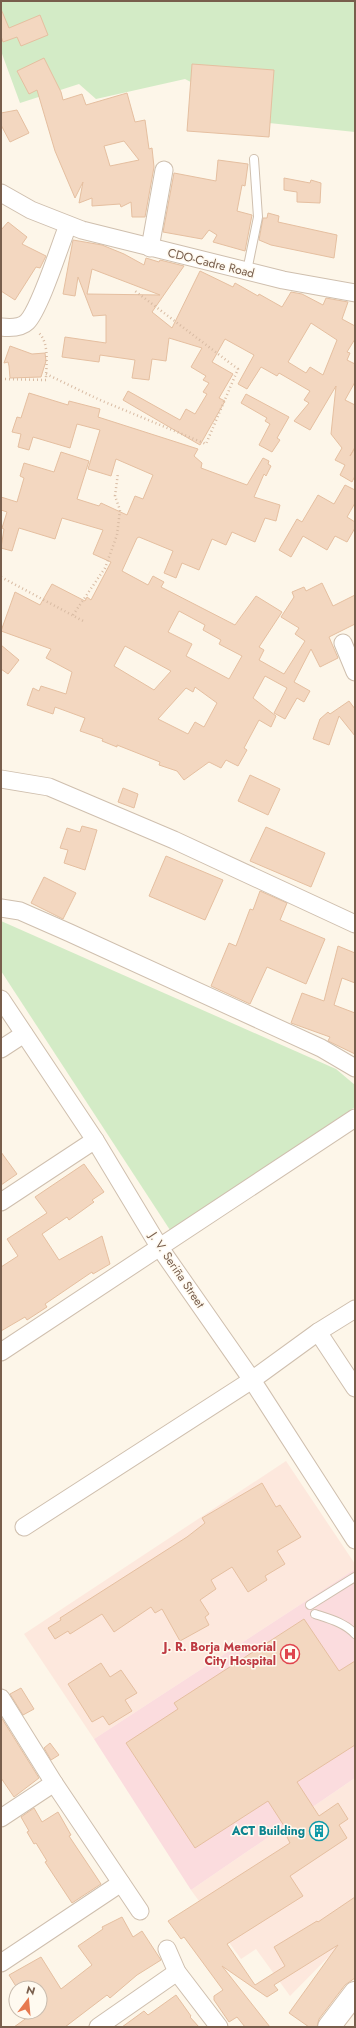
<svg xmlns="http://www.w3.org/2000/svg" width="356" height="2028" font-family="Jost,sans-serif">
<style>
.commercial{fill:#fde8dd}
.medical{fill:#fbdcde}
.green{fill:#d3ebc6}
.building{fill:#f3d7c0;stroke:#e5bfa0;fill-rule:evenodd}
.lines{fill:none;stroke-linecap:round;stroke-linejoin:round}
.lane-casing{stroke:#cfbfae;stroke-width:10}
.street-casing{stroke:#cfbfae;stroke-width:19}
.secondary-casing{stroke:#d5c1ae;stroke-width:24}
.path{stroke:#d8bba3;stroke-width:2.5;stroke-dasharray:1 3;stroke-linecap:butt}
.lane{stroke:#fff;stroke-width:8}
.street{stroke:#fff;stroke-width:17}
.secondary{stroke:#fff;stroke-width:22}
.labels{text-anchor:middle;stroke-width:3;stroke-linejoin:round;paint-order:stroke}
.street-label{font-size:12px;fill:#785e4c;stroke:#fffaf0}
.health-label{font-size:12px;font-weight:bold;fill:#be3a42;stroke:#fffaf0;text-anchor:end}
.culture-label{font-size:12px;font-weight:bold;fill:#0d838f;stroke:#fffaf0;text-anchor:end}
</style>
<rect width="100%" height="100%" fill="#fdf6e9"/>
<!-- commercial -->
<g class="commercial">
<path d="M 286,1461 L 355,1564 L 355,1569 L 94,1739 L 24,1634 Z"/>
<path d="M 355,1778 L 355,1930 L 290,1996 L 256,1949 L 241,1959 L 191,1890 Z"/>
</g>
<!-- medical -->
<path class="medical" d="M 355,1569 L 355,1778 L 191,1890 L 94,1739 Z"/>
<!-- green -->
<g class="green">
<path d="M 1,1 L 355,1 L 355,132 L 269,123 L 185,79 L 96,99 L 79,84 L 20,103 L 1,51 Z"/>
<path d="M 1,921 L 336,1069 L 355,1085 L 355,1107 L 170,1230 L 1,971 Z"/>
</g>
<!-- building -->
<g class="building">
<path d="M 1,9 L 9,28 L 40,15 L 48,35 L 21,46 L 17,37 L 3,42 L 1,36 Z"/>
<path d="M 44,58 L 61,92 L 63,100 L 82,94 L 86,105 L 127,93 L 135,122 L 145,120 L 149,149 L 152,148 L 154,167 L 145,217 L 132,217 L 131,202 L 121,207 L 120,204 L 92,206 L 92,198 L 79,203 L 83,182 L 75,198 L 55,151 L 37,90 L 29,94 L 17,71 ZM 124,141 L 139,160 L 110,166 L 104,146 Z"/>
<path d="M 192,64 L 274,70 L 269,137 L 187,131 Z"/>
<path d="M 17,110 L 29,133 L 10,142 L 1,125 L 1,113 Z"/>
<path d="M 218,160 L 248,164 L 245,186 L 242,185 L 237,211 L 252,215 L 245,251 L 213,242 L 217,235 L 209,230 L 202,239 L 163,232 L 174,173 L 216,181 Z"/>
<path d="M 284,178 L 310,183 L 311,180 L 321,183 L 320,203 L 297,202 L 297,192 L 284,190 Z"/>
<path d="M 268,213 L 279,216 L 278,222 L 337,235 L 334,258 L 271,245 L 259,240 L 263,218 L 267,218 Z"/>
<path d="M 8,222 L 27,237 L 22,244 L 46,256 L 40,268 L 36,267 L 15,300 L 1,291 L 1,230 Z"/>
<path d="M 73,240 L 102,245 L 124,254 L 144,265 L 146,258 L 159,262 L 160,260 L 184,266 L 152,312 L 172,328 L 200,271 L 233,287 L 235,283 L 258,296 L 259,294 L 282,307 L 291,292 L 302,294 L 323,305 L 326,298 L 348,302 L 342,319 L 355,326 L 355,339 L 347,352 L 350,353 L 347,360 L 355,364 L 355,382 L 345,400 L 355,405 L 355,447 L 350,456 L 355,448 L 355,476 L 352,482 L 340,475 L 345,465 L 335,460 L 342,448 L 331,434 L 336,386 L 310,430 L 294,421 L 309,403 L 304,400 L 310,391 L 279,373 L 277,376 L 261,367 L 247,389 L 238,384 L 254,355 L 225,339 L 212,362 L 233,374 L 219,398 L 225,401 L 200,445 L 123,400 L 128,391 L 180,420 L 186,409 L 195,414 L 207,394 L 203,392 L 209,383 L 203,380 L 206,376 L 191,367 L 202,348 L 169,338 L 166,361 L 152,359 L 149,380 L 132,378 L 135,360 L 100,355 L 99,362 L 62,357 L 65,337 L 106,343 L 106,315 L 93,316 L 78,277 L 75,296 L 63,294 ZM 92,269 L 160,295 L 87,294 ZM 311,323 L 337,340 L 323,375 L 310,367 L 306,373 L 288,362 Z"/>
<path d="M 10,346 L 32,354 L 45,353 L 46,361 L 41,377 L 10,378 L 9,366 L 8,362 L 4,363 Z"/>
<path d="M 29,393 L 68,405 L 69,401 L 100,409 L 98,417 L 198,449 L 194,456 L 202,463 L 201,468 L 247,485 L 263,458 L 269,461 L 268,464 L 271,466 L 266,476 L 264,474 L 254,497 L 280,505 L 276,521 L 265,518 L 255,542 L 232,532 L 226,545 L 212,539 L 199,570 L 182,563 L 176,578 L 164,573 L 173,551 L 139,537 L 137,538 L 122,571 L 148,585 L 153,576 L 164,582 L 161,587 L 235,625 L 256,596 L 282,612 L 259,647 L 264,650 L 259,660 L 284,674 L 305,641 L 295,634 L 299,628 L 281,617 L 294,597 L 292,592 L 304,587 L 306,591 L 322,583 L 333,606 L 355,595 L 355,624 L 329,637 L 338,658 L 320,667 L 311,649 L 294,682 L 310,691 L 304,702 L 297,698 L 285,719 L 274,713 L 287,688 L 265,676 L 253,698 L 276,716 L 271,727 L 259,720 L 244,748 L 247,750 L 238,766 L 226,760 L 221,768 L 209,762 L 184,780 L 177,771 L 159,765 L 160,762 L 117,745 L 117,747 L 102,741 L 103,739 L 80,731 L 85,718 L 55,707 L 53,714 L 27,705 L 33,688 L 39,691 L 41,686 L 66,694 L 72,672 L 46,658 L 51,649 L 1,631 L 15,592 L 40,605 L 52,584 L 85,601 L 87,597 L 91,600 L 111,562 L 93,554 L 103,530 L 62,518 L 55,539 L 19,528 L 12,551 L 1,548 L 4,529 L 2,528 L 7,512 L 1,510 L 1,497 L 17,502 L 24,478 L 20,476 L 24,463 L 54,472 L 61,452 L 89,461 L 77,499 L 99,506 L 101,503 L 127,515 L 135,496 L 143,499 L 153,475 L 116,459 L 111,476 L 88,469 L 100,430 L 77,424 L 70,448 L 33,437 L 29,450 L 18,447 L 21,434 L 12,432 L 17,417 L 21,418 ZM 179,611 L 205,625 L 203,630 L 221,640 L 219,644 L 242,656 L 229,679 L 186,656 L 192,644 L 168,632 ZM 125,646 L 171,671 L 154,690 L 114,666 ZM 195,687 L 217,703 L 204,727 L 195,722 L 188,734 L 158,719 L 186,688 L 193,692 Z"/>
<path d="M 246,394 L 289,417 L 277,438 L 280,440 L 272,452 L 259,445 L 270,424 L 265,421 L 267,418 L 241,403 Z"/>
<path d="M 345,485 L 355,490 L 355,503 L 347,517 L 355,522 L 355,528 L 347,542 L 335,536 L 327,550 L 303,536 L 291,557 L 279,550 L 297,519 L 302,522 L 318,495 L 334,504 Z"/>
<path d="M 1,645 L 19,660 L 8,674 L 1,669 Z"/>
<path d="M 349,701 L 355,709 L 355,736 L 339,716 L 329,745 L 313,739 L 320,719 L 328,712 L 330,714 Z"/>
<path d="M 250,775 L 280,789 L 268,815 L 238,801 Z"/>
<path d="M 123,788 L 138,794 L 134,808 L 118,802 Z"/>
<path d="M 82,826 L 97,830 L 85,870 L 64,863 L 68,850 L 60,848 L 67,828 L 80,832 Z"/>
<path d="M 266,827 L 325,853 L 311,887 L 250,861 Z"/>
<path d="M 166,856 L 223,880 L 205,920 L 149,896 Z"/>
<path d="M 44,877 L 76,893 L 63,919 L 31,903 Z"/>
<path d="M 260,891 L 287,903 L 280,920 L 325,939 L 306,984 L 267,967 L 250,1004 L 211,986 L 229,943 L 236,946 L 250,909 L 253,910 Z"/>
<path d="M 338,946 L 355,953 L 355,983 L 342,978 L 334,1005 L 355,1013 L 355,1054 L 328,1041 L 330,1037 L 291,1023 L 302,993 L 324,1001 Z"/>
<path d="M 1,1152 L 17,1174 L 1,1185 Z"/>
<path d="M 84,1164 L 104,1192 L 92,1200 L 94,1202 L 69,1220 L 67,1217 L 42,1234 L 59,1260 L 102,1236 L 110,1264 L 93,1274 L 92,1272 L 45,1304 L 47,1307 L 27,1320 L 25,1317 L 1,1331 L 1,1267 L 18,1256 L 7,1239 L 47,1213 L 35,1197 Z"/>
<path d="M 262,1483 L 276,1507 L 280,1505 L 301,1537 L 277,1551 L 285,1564 L 265,1576 L 267,1580 L 248,1592 L 232,1567 L 211,1580 L 216,1589 L 200,1600 L 209,1614 L 205,1617 L 209,1625 L 180,1641 L 162,1609 L 155,1613 L 151,1607 L 114,1632 L 102,1614 L 70,1634 L 68,1631 L 55,1639 L 48,1628 L 61,1620 L 60,1618 L 187,1537 L 205,1523 L 202,1518 Z"/>
<path d="M 304,1619 L 339,1671 L 355,1661 L 355,1745 L 297,1782 L 319,1816 L 338,1803 L 348,1819 L 339,1825 L 347,1838 L 290,1876 L 303,1896 L 227,1944 L 255,1985 L 285,1966 L 274,1947 L 317,1921 L 318,1922 L 355,1897 L 355,1978 L 345,1985 L 319,2019 L 317,2027 L 309,2027 L 289,2013 L 338,1945 L 274,1985 L 278,1990 L 267,1997 L 222,1966 L 270,2027 L 245,2027 L 237,2017 L 229,2022 L 214,2000 L 214,1996 L 223,1990 L 184,1937 L 181,1939 L 168,1921 L 290,1843 L 287,1837 L 290,1835 L 268,1801 L 195,1848 L 126,1743 L 178,1709 L 174,1703 Z"/>
<path d="M 101,1663 L 110,1677 L 121,1670 L 137,1693 L 125,1700 L 132,1711 L 109,1725 L 103,1716 L 92,1722 L 68,1684 Z"/>
<path d="M 21,1688 L 34,1709 L 23,1715 L 10,1694 Z"/>
<path d="M 1,1717 L 39,1778 L 14,1797 L 1,1778 Z"/>
<path d="M 50,1743 L 59,1755 L 51,1760 L 44,1748 Z"/>
<path d="M 34,1808 L 42,1822 L 58,1812 L 71,1835 L 69,1836 L 101,1884 L 72,1903 L 45,1862 L 47,1861 L 36,1843 L 34,1844 L 27,1832 L 29,1831 L 21,1817 Z"/>
<path d="M 122,1917 L 133,1937 L 142,1931 L 161,1960 L 137,1975 L 110,1998 L 107,1995 L 65,2027 L 14,2027 L 35,2012 L 40,2012 L 40,2008 L 44,2005 L 40,2000 L 40,1988 L 17,1988 L 9,1975 L 41,1957 L 61,1989 L 92,1965 L 78,1946 L 103,1929 L 102,1927 Z"/>
<path d="M 176,1995 L 191,2016 L 190,2017 L 199,2027 L 122,2027 L 144,2011 L 148,2015 Z"/>
</g>
<g class="lines">
<defs>
<g id="lane">
<path d="M 247,271 L 258,217 L 254,159"/>
<path d="M 310,1605 L 355,1577"/>
<path d="M 315,1614 C 330,1619 345,1623 355,1634"/>
</g>
<g id="street">
<path d="M 1,193 L 31,210 L 82,230 L 283,280 L 355,293"/>
<path d="M 150,248 L 164,170"/>
<path d="M 1,327 C 10,328 21,328 27,322 C 40,309 60,245 68,225"/>
<path d="M 343,643 L 355,672"/>
<path d="M 1,779 L 49,787 L 174,840 L 355,924"/>
<path d="M 1,908 L 20,911 L 70,933 L 321,1048 L 355,1068"/>
<path d="M 1,999 L 95,1140 L 160,1248 L 252,1380 L 355,1540"/>
<path d="M 1,1049 L 24,1034"/>
<path d="M 1,1202 L 95,1140"/>
<path d="M 318,1332 L 355,1388"/>
<path d="M 1,1352 L 355,1118"/>
<path d="M 24,1527 L 252,1380 L 318,1332 L 355,1309"/>
<path d="M 1,1698 L 54,1783 L 140,1911"/>
<path d="M 1,1818 L 54,1783"/>
<path d="M 167,1949 L 177,1972 L 219,2027"/>
<path d="M 1,1963 L 121,1883"/>
<path d="M 98,2027 L 177,1972"/>
</g>
<path id="secondary" d="M 329,2027 L 355,1993"/>
</defs>
<!-- lane casing -->
<use href="#lane" class="lane-casing"/>
<!-- street casing -->
<use href="#street" class="street-casing"/>
<!-- secondary casing -->
<use href="#secondary" class="secondary-casing"/>
<!-- path -->
<g class="path">
<path d="M 46,374 L 100,400 L 206,444 L 238,369 L 135,291"/>
<path d="M 1,379 L 46,380 C 46,364 50,343 38,332"/>
<path d="M 1,577 L 85,622"/>
<path d="M 73,615 L 105,568 L 117,535 L 120,510 L 115,496 L 118,473"/>
</g>
<!-- lane -->
<use href="#lane" class="lane"/>
<!-- street -->
<use href="#street" class="street"/>
<!-- secondary -->
<use href="#secondary" class="secondary"/>
</g>
<!-- icons -->
<defs>
<symbol id="hospital-ring" viewBox="-11 -11 22 22"><circle r="9.5" fill="#fffaf0" stroke="#e0444e" stroke-width="1.5"/><path d="M-5-5h3v3.5h4V-5h3V5h-3V1.5h-4V5h-3Z" fill="#e0444e"/></symbol>
<symbol id="building-ring" viewBox="-11 -11 22 22"><circle r="9.5" fill="#fffaf0" stroke="#0f9aa8" stroke-width="1.5"/><path d="M-4-6H4V6H1V3H-1V6H-4ZM-2.5-4.3h1.7v1.8h-1.7ZM.8-4.3h1.7v1.8H.8ZM-2.5-1h1.7V.8h-1.7ZM.8-1h1.7V.8H.8Z" fill="#0f9aa8"/></symbol>
</defs>
<g fill-rule="evenodd">
<use href="#hospital-ring" x="279" y="1643" width="22" height="22"/>
<use href="#building-ring" x="308" y="1820" width="22" height="22"/>
</g>
<g class="labels">
<!-- street labels -->
<g class="street-label">
<text transform="translate(211 263) rotate(14)" y="4">CDO-Cadre Road</text>
<text transform="translate(177 1270) rotate(56)" y="4">J. V. Seriña Street</text>
</g>
<!-- health labels -->
<g class="health-label">
<text x="276" y="1651">J. R. Borja Memorial<tspan x="276" dy="14">City Hospital</tspan></text>
</g>
<!-- culture labels -->
<g class="culture-label">
<text x="305" y="1835">ACT Building</text>
</g>
</g>
<!-- border -->
<rect width="356" height="2028" fill="none" stroke="#785e4c" stroke-width="4"/>
<!-- north arrow -->
<g transform="translate(28 2000) rotate(16)"><circle r="19" fill="#fffaf0" stroke="#c9bcae"/>
<path d="M0-3L7 15L0 10L-7 15Z" fill="#e7794e"/>
<text y="-6" font-size="11" font-weight="bold" text-anchor="middle" fill="#785e4c">N</text>
</g>
</svg>
